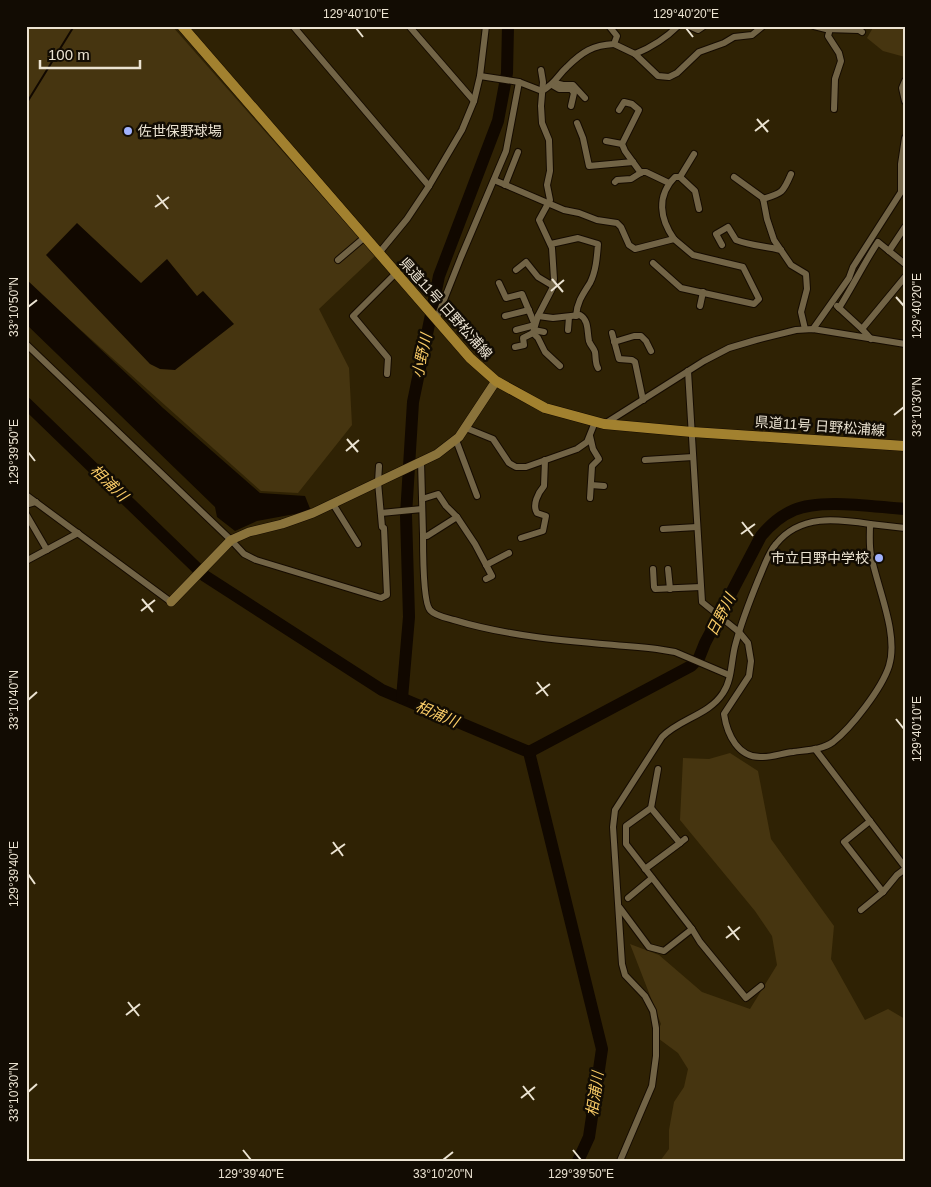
<svg xmlns="http://www.w3.org/2000/svg" width="931" height="1187" font-family="Arial,'Noto Sans JP',sans-serif">
<style>
.green{fill:#463510}
.water{fill:#110800}
.lines{fill:none;stroke-linecap:round;stroke-linejoin:round}
.stream{stroke:#110800;stroke-width:2}
.river{stroke:#110800;stroke-width:12}
.street-casing{stroke:#150b00;stroke-width:8}
.secondary-casing{stroke:#150b00;stroke-width:10}
.primary-casing{stroke:#150b00;stroke-width:11}
.street{stroke:#726446;stroke-width:6}
.secondary{stroke:#8a733b;stroke-width:9}
.primary{stroke:#a2812f;stroke-width:10}
.ticks{fill:none;stroke:#ebe3d2;stroke-width:2}
.poi-dot{fill:#a1b2fd;stroke:#120c03;stroke-width:2}
.labels{text-anchor:middle;stroke-width:5;stroke-linejoin:round;paint-order:stroke}
.poi-label{font-size:14px;fill:#ebe3d2;stroke:#120c03;text-anchor:start}
.street-label{font-size:14px;fill:#ebe3d2;stroke:#120c03}
.water-label{font-size:15px;font-style:italic;fill:#f9cb66;stroke:#120c03}
.neatline{fill:none;stroke:#ebe3d2;stroke-width:2}
.ticks-label{font-size:12px;text-anchor:middle;fill:#ebe3d2}
</style>
<rect width="100%" height="100%" fill="#2f2204"/>
<!-- green -->
<g class="green">
<path d="M 26,26 L 172,26 L 375,256 L 319,309 L 349,368 L 352,425 L 298,493 L 261,491 L 26,281 Z"/>
<path d="M 874,26 L 905,26 L 905,57 L 883,51 L 867,38 Z"/>
<path d="M 730,753 L 758,771 L 771,839 L 834,926 L 831,959 L 865,1020 L 888,1009 L 905,1019 L 905,1161 L 660,1161 L 669,1149 L 669,1130 L 674,1102 L 684,1087 L 688,1069 L 678,1053 L 655,1036 L 661,1024 L 630,944 L 659,955 L 702,992 L 750,1009 L 777,965 L 772,936 L 755,911 L 680,820 L 683,758 L 709,759 Z"/>
</g>
<!-- water -->
<g class="water">
<path d="M 77,223 L 141,283 L 167,259 L 197,296 L 203,291 L 234,324 L 175,370 L 160,369 L 150,364 L 46,255 Z"/>
<path d="M 26,279 L 163,408 L 260,493 L 305,496 L 311,511 L 257,521 L 235,531 L 217,517 L 215,507 L 26,324 Z"/>
</g>
<g class="lines">
<!-- stream -->
<path class="stream" d="M 26,104 L 74,26"/>
<!-- river -->
<g class="river">
<path d="M 26,403 L 205,576 L 382,690 L 529,752 L 602,1049 L 589,1137 L 578,1161"/>
<path d="M 402,698 L 409,617 L 406,515 L 413,402 L 439,276 L 498,121 L 507,73 L 508,26"/>
<path d="M 529,752 L 691,666 L 699,658 L 705,643 L 761,536 C 770,525 780,516 794,510 C 821,498 874,507 905,509"/>
</g>
<defs>
<g id="street">
<path d="M 293,26 L 429,186"/>
<path d="M 409,26 L 474,101"/>
<path d="M 689,26 L 698,30 L 704,26"/>
<path d="M 814,26 L 826,29 L 859,30 L 862,32"/>
<path d="M 830,29 L 828,36 L 839,53 L 841,61 L 835,79 L 834,109"/>
<path d="M 614,44 L 635,54 L 658,76 L 669,77 L 677,73 L 699,52 L 724,43 L 734,37 L 752,35 L 763,26"/>
<path d="M 635,54 C 652,47 665,39 678,26"/>
<path d="M 541,70 L 543,82 L 541,106 L 542,123 L 549,140 L 550,171 L 547,185 L 550,200 L 539,220 L 552,248 L 554,279 L 552,289 L 538,316 L 533,333 L 538,338 L 545,352 L 560,366"/>
<path d="M 480,76 L 519,82 L 542,91 C 557,82 556,77 567,67 C 582,52 593,45 614,44 L 617,36 L 609,26"/>
<path d="M 905,81 L 902,88 L 905,101"/>
<path d="M 555,83 L 563,85 L 573,85 L 585,98"/>
<path d="M 552,85 L 559,89 L 571,89 L 574,93 L 571,106"/>
<path d="M 619,110 L 624,102 L 632,104 L 639,110 L 622,144 L 625,151 L 641,173"/>
<path d="M 577,123 L 583,138 L 589,166 L 633,162"/>
<path d="M 606,141 L 622,144"/>
<path d="M 680,177 L 695,191 L 699,209"/>
<path d="M 734,177 L 763,198 L 767,219 L 774,240 L 791,265 L 806,274 L 807,289 L 801,312 L 805,329"/>
<path d="M 494,180 L 564,210 L 579,213 L 597,220 L 617,223 L 621,227 L 629,245 L 635,249 L 674,239 L 693,255 L 743,267 L 759,299 L 754,304 L 681,288 L 653,263"/>
<path d="M 615,182 L 617,180 L 631,179 L 642,172 L 646,172 L 669,183"/>
<path d="M 505,185 L 518,152"/>
<path d="M 763,199 C 782,193 783,193 791,174"/>
<path d="M 674,239 C 660,219 656,196 675,177 L 680,177 L 694,154"/>
<path d="M 551,244 L 578,238 L 598,244 C 597,257 596,271 590,283 C 583,294 577,302 576,316"/>
<path d="M 722,245 L 716,234 L 728,227 L 736,240 C 751,246 766,246 781,250"/>
<path d="M 889,251 L 905,227"/>
<path d="M 379,253 L 407,219 L 429,186 L 462,130 L 474,101 L 480,76 L 486,26"/>
<path d="M 338,260 L 365,237"/>
<path d="M 516,270 L 526,262 L 538,277 L 553,286"/>
<path d="M 499,283 L 506,298 L 522,294 L 535,325 L 516,330"/>
<path d="M 700,306 L 703,292"/>
<path d="M 837,306 L 862,329"/>
<path d="M 839,308 C 853,286 864,263 878,242 L 905,264"/>
<path d="M 505,316 L 529,310"/>
<path d="M 538,316 L 553,318 L 580,315 C 589,320 587,332 589,341 C 590,345 594,348 595,352 C 596,358 595,363 598,368"/>
<path d="M 436,320 L 461,257 L 506,151 L 519,82"/>
<path d="M 813,329 L 849,278 L 853,267 L 901,192 L 901,164 L 905,138"/>
<path d="M 534,330 L 544,332"/>
<path d="M 568,330 L 569,317"/>
<path d="M 612,333 L 619,359 L 632,360 L 635,362 L 643,400"/>
<path d="M 871,339 L 862,329 L 905,277"/>
<path d="M 614,342 L 634,336 L 641,336 L 646,341 L 651,351"/>
<path d="M 26,344 L 231,540 L 244,554 L 256,560 L 381,598 L 387,595 L 384,528 L 382,527 L 378,482 L 379,466"/>
<path d="M 515,347 L 524,345 L 523,338 L 533,333"/>
<path d="M 688,371 L 702,602 L 739,632 L 748,643 L 751,661 L 749,676 L 724,714 C 727,734 738,759 763,757 C 773,757 783,753 793,752 C 806,750 822,750 833,742 C 852,727 882,688 889,666 C 899,634 877,587 871,555 C 869,545 870,534 870,524 L 905,528"/>
<path d="M 387,374 L 388,358 L 353,316 L 396,273"/>
<path d="M 606,423 L 704,361 L 729,348 L 756,340 L 796,330 L 813,329 L 905,344"/>
<path d="M 466,428 L 493,439 L 509,463 L 516,467 L 526,467 L 577,449 L 587,442 L 595,422"/>
<path d="M 456,440 L 477,496"/>
<path d="M 645,460 L 693,457"/>
<path d="M 421,461 L 423,535 L 427,536 L 457,517 L 475,544 L 492,576 L 486,579"/>
<path d="M 591,485 L 604,486"/>
<path d="M 26,495 L 171,602"/>
<path d="M 590,498 L 592,466 L 599,459 L 593,449 L 590,436"/>
<path d="M 422,499 L 438,494 L 446,506 L 457,517"/>
<path d="M 333,504 L 358,544"/>
<path d="M 26,505 L 36,502"/>
<path d="M 381,513 L 422,509"/>
<path d="M 26,514 L 47,550"/>
<path d="M 663,529 L 697,527"/>
<path d="M 423,535 C 423,548 423,602 430,610 C 435,616 447,618 454,620 C 520,640 590,642 657,649 L 675,652 L 729,675"/>
<path d="M 521,538 L 543,531 L 546,516 L 537,513 C 532,505 538,493 544,486 L 545,460"/>
<path d="M 26,561 L 78,533"/>
<path d="M 486,565 L 509,553"/>
<path d="M 653,569 L 654,587 L 655,589 L 701,587"/>
<path d="M 668,569 L 670,589"/>
<path d="M 815,749 L 905,867"/>
<path d="M 658,769 L 651,808 L 626,826 L 626,844 L 692,929"/>
<path d="M 651,808 L 680,843 L 685,839"/>
<path d="M 645,869 L 680,843"/>
<path d="M 883,892 L 897,875 L 905,869"/>
<path d="M 628,898 L 652,878"/>
<path d="M 620,908 L 649,947 L 664,951 L 692,929 L 700,942 L 746,998 L 761,986"/>
<path d="M 861,910 L 883,892 L 844,842 L 870,821"/>
<path d="M 620,1161 L 652,1086 L 656,1056 L 656,1028 L 653,1011 L 645,996 L 625,975 L 622,964 L 613,827 L 615,810 L 662,737 C 679,719 709,715 723,693 C 732,680 731,662 735,646 C 741,623 750,600 759,578 C 764,567 768,553 776,544 C 800,514 837,519 870,524"/>
</g>
<path id="secondary" d="M 171,602 L 231,540 L 249,532 L 282,524 L 313,513 L 437,454 L 459,437 L 496,381"/>
<path id="primary" d="M 182,26 L 470,358 L 496,381 L 545,408 L 604,424 L 692,432 L 905,446"/>
</defs>
<!-- street casing -->
<use href="#street" class="street-casing"/>
<!-- secondary casing -->
<use href="#secondary" class="secondary-casing"/>
<!-- primary casing -->
<use href="#primary" class="primary-casing"/>
<!-- street -->
<use href="#street" class="street"/>
<!-- secondary -->
<use href="#secondary" class="secondary"/>
<!-- primary -->
<use href="#primary" class="primary"/>
</g>
<!-- ticks -->
<path class="ticks" d="M 356,28 L 363,37M 686,28 L 693,37M 757,119 L 768,132M 755,131 L 769,120M 157,195 L 168,209M 155,207 L 169,197M 552,279 L 563,292M 551,291 L 564,280M 896,297 L 904,306M 28,307 L 37,300M 894,415 L 904,407M 347,439 L 358,452M 346,451 L 359,440M 28,452 L 35,461M 742,522 L 753,536M 741,534 L 755,524M 142,599 L 153,612M 141,611 L 155,600M 537,682 L 548,696M 536,694 L 550,684M 28,700 L 37,692M 896,719 L 904,729M 333,842 L 343,856M 331,854 L 345,844M 28,874 L 35,884M 728,926 L 739,940M 726,938 L 740,927M 128,1002 L 139,1016M 126,1015 L 140,1004M 523,1086 L 534,1100M 28,1092 L 37,1084M 521,1098 L 535,1087M 243,1150 L 251,1160M 573,1150 L 581,1160M 443,1160 L 453,1152"/>
<!-- markers -->
<g class="poi-dot">
<circle cx="128" cy="131" r="5"/>
<circle cx="879" cy="558" r="5"/>
</g>
<g class="labels">
<!-- poi labels -->
<g class="poi-label">
<text x="138" y="136">佐世保野球場</text>
<text x="869" y="563" text-anchor="end">市立日野中学校</text>
</g>
<!-- street labels -->
<g class="street-label">
<text transform="translate(446 308) rotate(48)" y="5">県道11号 日野松浦線</text>
<text transform="translate(820 426) rotate(4)" y="5">県道11号 日野松浦線</text>
</g>
<!-- water labels -->
<g class="water-label">
<text transform="translate(422 356) rotate(-78)" y="5">小野川</text>
<text transform="translate(109 483) rotate(44)" y="5">相浦川</text>
<text transform="translate(721 615) rotate(-63)" y="5">日野川</text>
<text transform="translate(437 714) rotate(23)" y="5">相浦川</text>
<text transform="translate(595 1094) rotate(-82)" y="5">相浦川</text>
</g>
</g>
<!-- border -->
<rect width="931" height="1187" fill="none" stroke="#120c03" stroke-width="55"/>
<!-- scale -->
<path d="M40 60v8h100v-8" fill="none" stroke="#ebe3d2" stroke-width="2.5"/>
<text x="48" y="60" font-size="15" fill="#ebe3d2" stroke="#120c03" stroke-width="4" paint-order="stroke">100 m</text>
<rect x="28" y="28" width="876" height="1132" class="neatline"/>
<g class="ticks-label">
<text x="356" y="18">129°40'10"E</text>
<text x="686" y="18">129°40'20"E</text>
<text transform="translate(917 306) rotate(-90)" y="4">129°40'20"E</text>
<text transform="translate(14 307) rotate(-90)" y="4">33°10'50"N</text>
<text transform="translate(917 407) rotate(-90)" y="4">33°10'30"N</text>
<text transform="translate(14 452) rotate(-90)" y="4">129°39'50"E</text>
<text transform="translate(14 700) rotate(-90)" y="4">33°10'40"N</text>
<text transform="translate(917 729) rotate(-90)" y="4">129°40'10"E</text>
<text transform="translate(14 874) rotate(-90)" y="4">129°39'40"E</text>
<text transform="translate(14 1092) rotate(-90)" y="4">33°10'30"N</text>
<text x="251" y="1178">129°39'40"E</text>
<text x="443" y="1178">33°10'20"N</text>
<text x="581" y="1178">129°39'50"E</text>
</g>
</svg>
